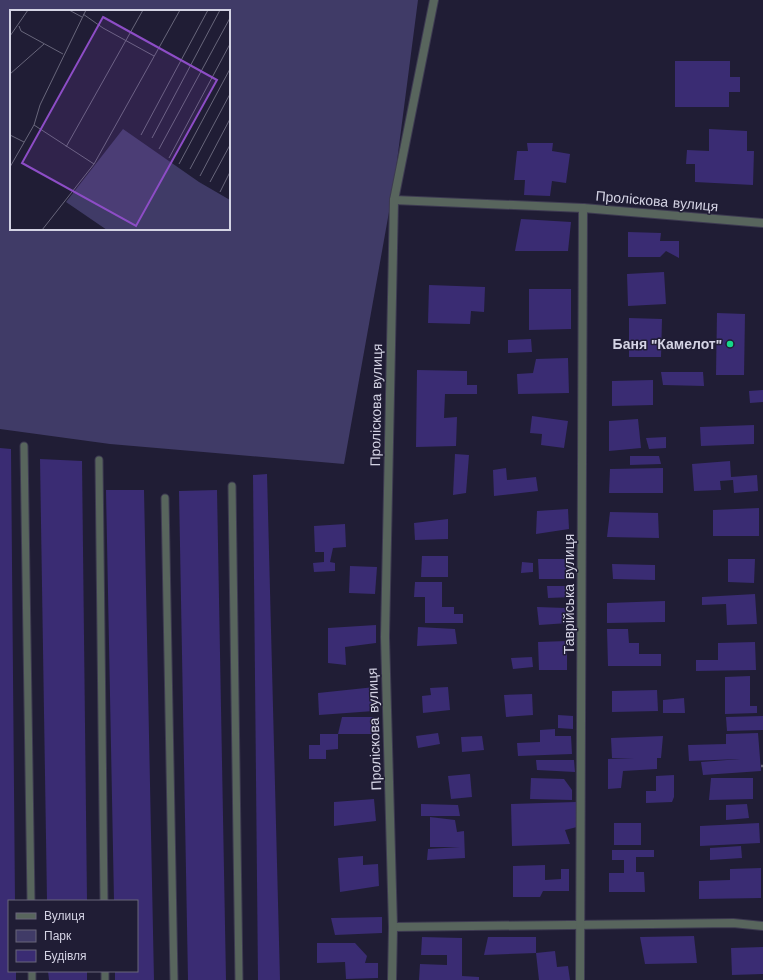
<svg xmlns="http://www.w3.org/2000/svg" width="763" height="980" font-family="'Work Sans',sans-serif">
<style>
.green{fill:#403b67;fill-rule:evenodd}
.building{fill:#3a2c73}
.lines{fill:none;stroke-linecap:round;stroke-linejoin:round}
.lane-casing{stroke:#3d3a51;stroke-width:9}
.street-casing{stroke:#3d3a51;stroke-width:10}
.path{stroke:#626075;stroke-width:2.5;stroke-dasharray:2 2;stroke-linecap:butt}
.lane{stroke:#58655d;stroke-width:7}
.street{stroke:#58655d;stroke-width:8}
.poi-dot{fill:#14d989;stroke:#201d35;stroke-width:1.5}
.labels{text-anchor:middle;stroke-width:3;stroke-linejoin:round;paint-order:stroke}
.street-label{font-size:14px;fill:#d4d3e4;stroke:#201d35}
.poi-label{font-size:14px;font-weight:bold;fill:#d4d3e4;stroke:#201d35;text-anchor:end}
.inset-road{fill:none;stroke:#68667b;stroke-width:1}
.view{fill:#8d4dc6;fill-opacity:0.15;stroke:#8d4dc6;stroke-width:2}
.inset-edge{fill:none;stroke:#d4d3e4;stroke-width:2}
</style>
<rect width="100%" height="100%" fill="#201d35"/>
<!-- green -->
<path class="green" d="M 0,0 L 418,0 L 394,184 L 344,464 L 110,444 L 0,429 ZM 11,11 L 229,11 L 229,229 L 11,229 Z"/>
<!-- building -->
<g class="building">
<path d="M 675,61 L 730,61 L 730,77 L 740,77 L 740,92 L 729,92 L 729,107 L 675,107 Z"/>
<path d="M 709,129 L 747,131 L 747,151 L 754,151 L 753,185 L 695,182 L 695,164 L 686,164 L 687,150 L 709,151 Z"/>
<path d="M 527,143 L 553,143 L 552,151 L 570,154 L 566,183 L 552,181 L 550,196 L 524,195 L 525,180 L 514,180 L 517,151 L 528,151 Z"/>
<path d="M 521,219 L 571,222 L 568,251 L 515,251 Z"/>
<path d="M 628,232 L 661,233 L 660,241 L 679,241 L 679,258 L 666,251 L 660,257 L 628,257 Z"/>
<path d="M 664,272 L 666,304 L 628,306 L 627,274 Z"/>
<path d="M 429,285 L 485,287 L 484,312 L 471,311 L 470,324 L 428,323 Z"/>
<path d="M 529,289 L 571,289 L 571,329 L 529,330 Z"/>
<path d="M 717,313 L 745,314 L 744,375 L 716,375 Z"/>
<path d="M 629,318 L 662,319 L 661,357 L 629,357 Z"/>
<path d="M 531,339 L 532,352 L 508,353 L 508,340 Z"/>
<path d="M 568,358 L 569,393 L 518,394 L 517,374 L 533,373 L 536,359 Z"/>
<path d="M 417,370 L 467,371 L 467,385 L 477,385 L 477,394 L 445,394 L 444,418 L 457,417 L 456,446 L 416,447 Z"/>
<path d="M 661,372 L 703,372 L 704,386 L 663,385 Z"/>
<path d="M 653,380 L 653,405 L 612,406 L 612,381 Z"/>
<path d="M 763,390 L 763,402 L 750,403 L 749,391 Z"/>
<path d="M 532,416 L 568,421 L 564,448 L 541,445 L 542,434 L 530,433 Z"/>
<path d="M 638,419 L 641,448 L 609,451 L 609,421 Z"/>
<path d="M 754,425 L 754,444 L 701,446 L 700,427 Z"/>
<path d="M 666,437 L 666,448 L 649,449 L 646,438 Z"/>
<path d="M 0,448 L 11,449 L 15,901 L 9,901 L 9,971 L 16,971 L 16,980 L 0,980 Z"/>
<path d="M 455,454 L 469,455 L 466,493 L 453,495 Z"/>
<path d="M 630,456 L 659,456 L 661,464 L 630,465 Z"/>
<path d="M 40,459 L 82,461 L 87,901 L 47,901 Z"/>
<path d="M 730,461 L 731,477 L 757,475 L 758,491 L 734,493 L 733,480 L 720,481 L 721,490 L 694,491 L 692,464 Z"/>
<path d="M 506,468 L 507,480 L 536,477 L 538,491 L 494,496 L 493,470 Z"/>
<path d="M 663,468 L 663,493 L 609,493 L 610,469 Z"/>
<path d="M 267,474 L 280,980 L 258,980 L 253,475 Z"/>
<path d="M 106,490 L 144,490 L 154,980 L 115,980 L 115,971 L 137,971 L 137,901 L 114,901 Z"/>
<path d="M 217,490 L 226,980 L 188,980 L 179,491 Z"/>
<path d="M 759,508 L 759,536 L 713,536 L 713,510 Z"/>
<path d="M 568,509 L 569,529 L 536,534 L 537,511 Z"/>
<path d="M 610,512 L 658,513 L 659,538 L 607,537 Z"/>
<path d="M 448,519 L 448,539 L 415,540 L 414,523 Z"/>
<path d="M 345,524 L 346,547 L 333,548 L 330,562 L 335,563 L 335,571 L 314,572 L 313,563 L 324,562 L 324,552 L 315,552 L 314,526 Z"/>
<path d="M 422,556 L 448,556 L 448,577 L 421,577 Z"/>
<path d="M 538,559 L 566,559 L 566,579 L 539,579 Z"/>
<path d="M 728,559 L 755,559 L 754,583 L 728,582 Z"/>
<path d="M 522,562 L 533,563 L 533,572 L 521,573 Z"/>
<path d="M 612,564 L 655,565 L 655,580 L 613,579 Z"/>
<path d="M 350,566 L 377,567 L 375,594 L 349,593 Z"/>
<path d="M 415,582 L 442,582 L 442,607 L 454,607 L 454,614 L 463,614 L 463,623 L 425,623 L 425,597 L 414,597 Z"/>
<path d="M 547,586 L 573,586 L 573,597 L 548,598 Z"/>
<path d="M 755,594 L 757,624 L 727,625 L 726,604 L 702,605 L 702,597 Z"/>
<path d="M 665,601 L 665,622 L 607,623 L 607,603 Z"/>
<path d="M 537,607 L 566,608 L 568,623 L 539,625 Z"/>
<path d="M 376,625 L 376,643 L 345,647 L 346,665 L 328,663 L 328,628 Z"/>
<path d="M 418,627 L 455,629 L 457,644 L 417,646 Z"/>
<path d="M 607,629 L 628,629 L 629,643 L 639,643 L 639,654 L 661,654 L 661,666 L 608,666 Z"/>
<path d="M 567,641 L 567,670 L 539,670 L 538,642 Z"/>
<path d="M 755,642 L 756,670 L 696,671 L 696,660 L 718,660 L 718,643 Z"/>
<path d="M 532,657 L 533,667 L 513,669 L 511,658 Z"/>
<path d="M 750,676 L 750,706 L 757,706 L 757,713 L 725,714 L 725,677 Z"/>
<path d="M 375,687 L 374,711 L 319,715 L 318,693 Z"/>
<path d="M 448,687 L 450,710 L 423,713 L 422,696 L 431,695 L 430,688 Z"/>
<path d="M 657,690 L 658,711 L 612,712 L 612,691 Z"/>
<path d="M 532,694 L 533,715 L 506,717 L 504,695 Z"/>
<path d="M 684,698 L 685,713 L 663,713 L 663,700 Z"/>
<path d="M 558,715 L 573,716 L 573,729 L 558,728 Z"/>
<path d="M 763,716 L 763,730 L 727,731 L 726,717 Z"/>
<path d="M 342,717 L 374,717 L 375,734 L 338,734 Z"/>
<path d="M 555,729 L 555,736 L 571,736 L 572,754 L 518,756 L 517,743 L 540,742 L 540,730 Z"/>
<path d="M 438,733 L 440,744 L 418,748 L 416,736 Z"/>
<path d="M 758,733 L 761,771 L 703,775 L 701,762 L 740,759 L 689,761 L 688,745 L 726,744 L 726,734 Z"/>
<path d="M 320,734 L 338,734 L 338,749 L 326,750 L 326,759 L 309,759 L 309,745 L 320,745 Z"/>
<path d="M 482,736 L 484,750 L 462,752 L 461,737 Z"/>
<path d="M 663,736 L 661,758 L 657,758 L 657,769 L 623,771 L 621,788 L 608,789 L 608,759 L 634,758 L 612,758 L 611,738 Z"/>
<path d="M 536,760 L 574,760 L 575,772 L 537,770 Z"/>
<path d="M 470,774 L 472,797 L 451,799 L 448,776 Z"/>
<path d="M 674,775 L 674,797 L 672,802 L 646,803 L 646,791 L 656,791 L 656,776 Z"/>
<path d="M 531,778 L 564,779 L 572,790 L 572,800 L 530,799 Z"/>
<path d="M 711,778 L 753,778 L 753,799 L 709,800 Z"/>
<path d="M 374,799 L 376,821 L 334,826 L 334,802 Z"/>
<path d="M 576,802 L 577,827 L 565,830 L 570,844 L 512,846 L 511,804 Z"/>
<path d="M 421,804 L 458,805 L 460,816 L 421,816 Z"/>
<path d="M 747,804 L 749,818 L 726,820 L 726,805 Z"/>
<path d="M 430,817 L 455,820 L 457,832 L 464,831 L 465,858 L 427,860 L 428,849 L 460,847 L 430,847 Z"/>
<rect x="614" y="823" width="27" height="22"/>
<path d="M 759,823 L 760,843 L 700,846 L 700,826 Z"/>
<path d="M 741,846 L 742,858 L 710,860 L 710,848 Z"/>
<path d="M 612,850 L 654,850 L 654,857 L 636,857 L 636,872 L 644,872 L 645,892 L 609,892 L 609,873 L 624,873 L 624,860 L 612,860 Z"/>
<path d="M 363,856 L 363,865 L 378,864 L 379,886 L 340,892 L 338,858 Z"/>
<path d="M 545,865 L 545,880 L 561,879 L 561,869 L 569,869 L 569,891 L 543,891 L 540,897 L 513,897 L 513,866 Z"/>
<path d="M 761,868 L 761,898 L 699,899 L 699,881 L 730,880 L 730,869 Z"/>
<path d="M 382,917 L 382,933 L 335,935 L 331,918 Z"/>
<path d="M 694,936 L 697,963 L 645,964 L 640,937 Z"/>
<path d="M 422,937 L 462,938 L 462,976 L 479,977 L 479,980 L 419,980 L 420,964 L 447,965 L 447,955 L 421,955 Z"/>
<path d="M 488,937 L 536,937 L 536,953 L 484,955 Z"/>
<path d="M 317,943 L 355,943 L 367,956 L 365,963 L 378,963 L 378,978 L 346,979 L 345,962 L 317,963 Z"/>
<path d="M 763,947 L 763,974 L 732,975 L 731,948 Z"/>
<path d="M 555,951 L 557,967 L 568,966 L 570,980 L 539,980 L 536,953 Z"/>
<path d="M 48,971 L 87,971 L 87,980 L 49,980 Z"/>
</g>
<g class="lines">
<defs>
<g id="lane">
<path d="M 24,446 L 31,901"/>
<path d="M 99,460 L 104,901"/>
<path d="M 232,486 L 239,980"/>
<path d="M 165,498 L 174,980"/>
<path d="M 32,971 L 32,980"/>
<path d="M 105,971 L 105,980"/>
</g>
<g id="street">
<path d="M 394,200 L 583,208 L 763,223"/>
<path d="M 393,927 L 733,923 L 763,926"/>
<path d="M 392,980 L 393,927 L 385,637 L 394,200 L 434,0"/>
<path d="M 580,980 L 583,208"/>
</g>
</defs>
<!-- lane casing -->
<use href="#lane" class="lane-casing"/>
<!-- street casing -->
<use href="#street" class="street-casing"/>
<!-- path -->
<path class="path" d="M 761,766 L 763,766"/>
<!-- lane -->
<use href="#lane" class="lane"/>
<!-- street -->
<use href="#street" class="street"/>
</g>
<!-- markers -->
<circle class="poi-dot" cx="730" cy="344" r="4"/>
<g class="labels">
<!-- street labels -->
<g class="street-label">
<text transform="translate(657 201) rotate(5)" y="5">Проліскова вулиця</text>
<text transform="translate(376 405) rotate(-89)" y="5">Проліскова вулиця</text>
<text transform="translate(569 594) rotate(-90)" y="5">Таврійська вулиця</text>
<text transform="translate(374 729) rotate(-92)" y="5">Проліскова вулиця</text>
</g>
<!-- poi labels -->
<g class="poi-label">
<text x="722" y="349">Баня "Камелот"</text>
</g>
</g>
<!-- overview -->
<g transform="translate(10 10)">
<rect width="220" height="220" fill="#201d35"/>
<path d="M 113,119 L 189,172 L 220,190 L 220,220 L 97,220 L 56,192 Z" fill="#403b67"/>
<path class="inset-road" d="M 59,0 L 72,7M 73,4 L 93,18 L 144,46M 9,16 L 11,21 L 53,44M 0,26 L 18,0M 0,64 L 34,34M 24,115 L 84,154M 0,125 L 14,132M 131,125 L 198,0M 142,128 L 210,0M 56,137 L 133,0M 149,139 L 220,8M 159,148 L 220,34M 169,154 L 220,59M 0,157 L 24,115 L 30,95 L 76,0M 180,159 L 220,84M 190,166 L 220,109M 200,172 L 220,135M 210,182 L 220,162M 32,220 L 84,154 L 170,0"/>
<path class="view" d="M 93,7 L 207,70 L 126,216 L 12,153 Z"/>
<rect width="220" height="220" class="inset-edge"/>
</g>
<!-- legend -->
<rect x="8" y="900" width="130" height="72" fill="#201d35" stroke="#68667b"/>
<rect x="16" y="913" width="20" height="6" fill="#58655d" stroke="#68667b"/>
<text x="44" y="920" font-size="12" fill="#d4d3e4">Вулиця</text>
<rect x="16" y="930" width="20" height="12" fill="#403b67" stroke="#68667b"/>
<text x="44" y="940" font-size="12" fill="#d4d3e4">Парк</text>
<rect x="16" y="950" width="20" height="12" fill="#3a2c73" stroke="#68667b"/>
<text x="44" y="960" font-size="12" fill="#d4d3e4">Будівля</text>
</svg>
